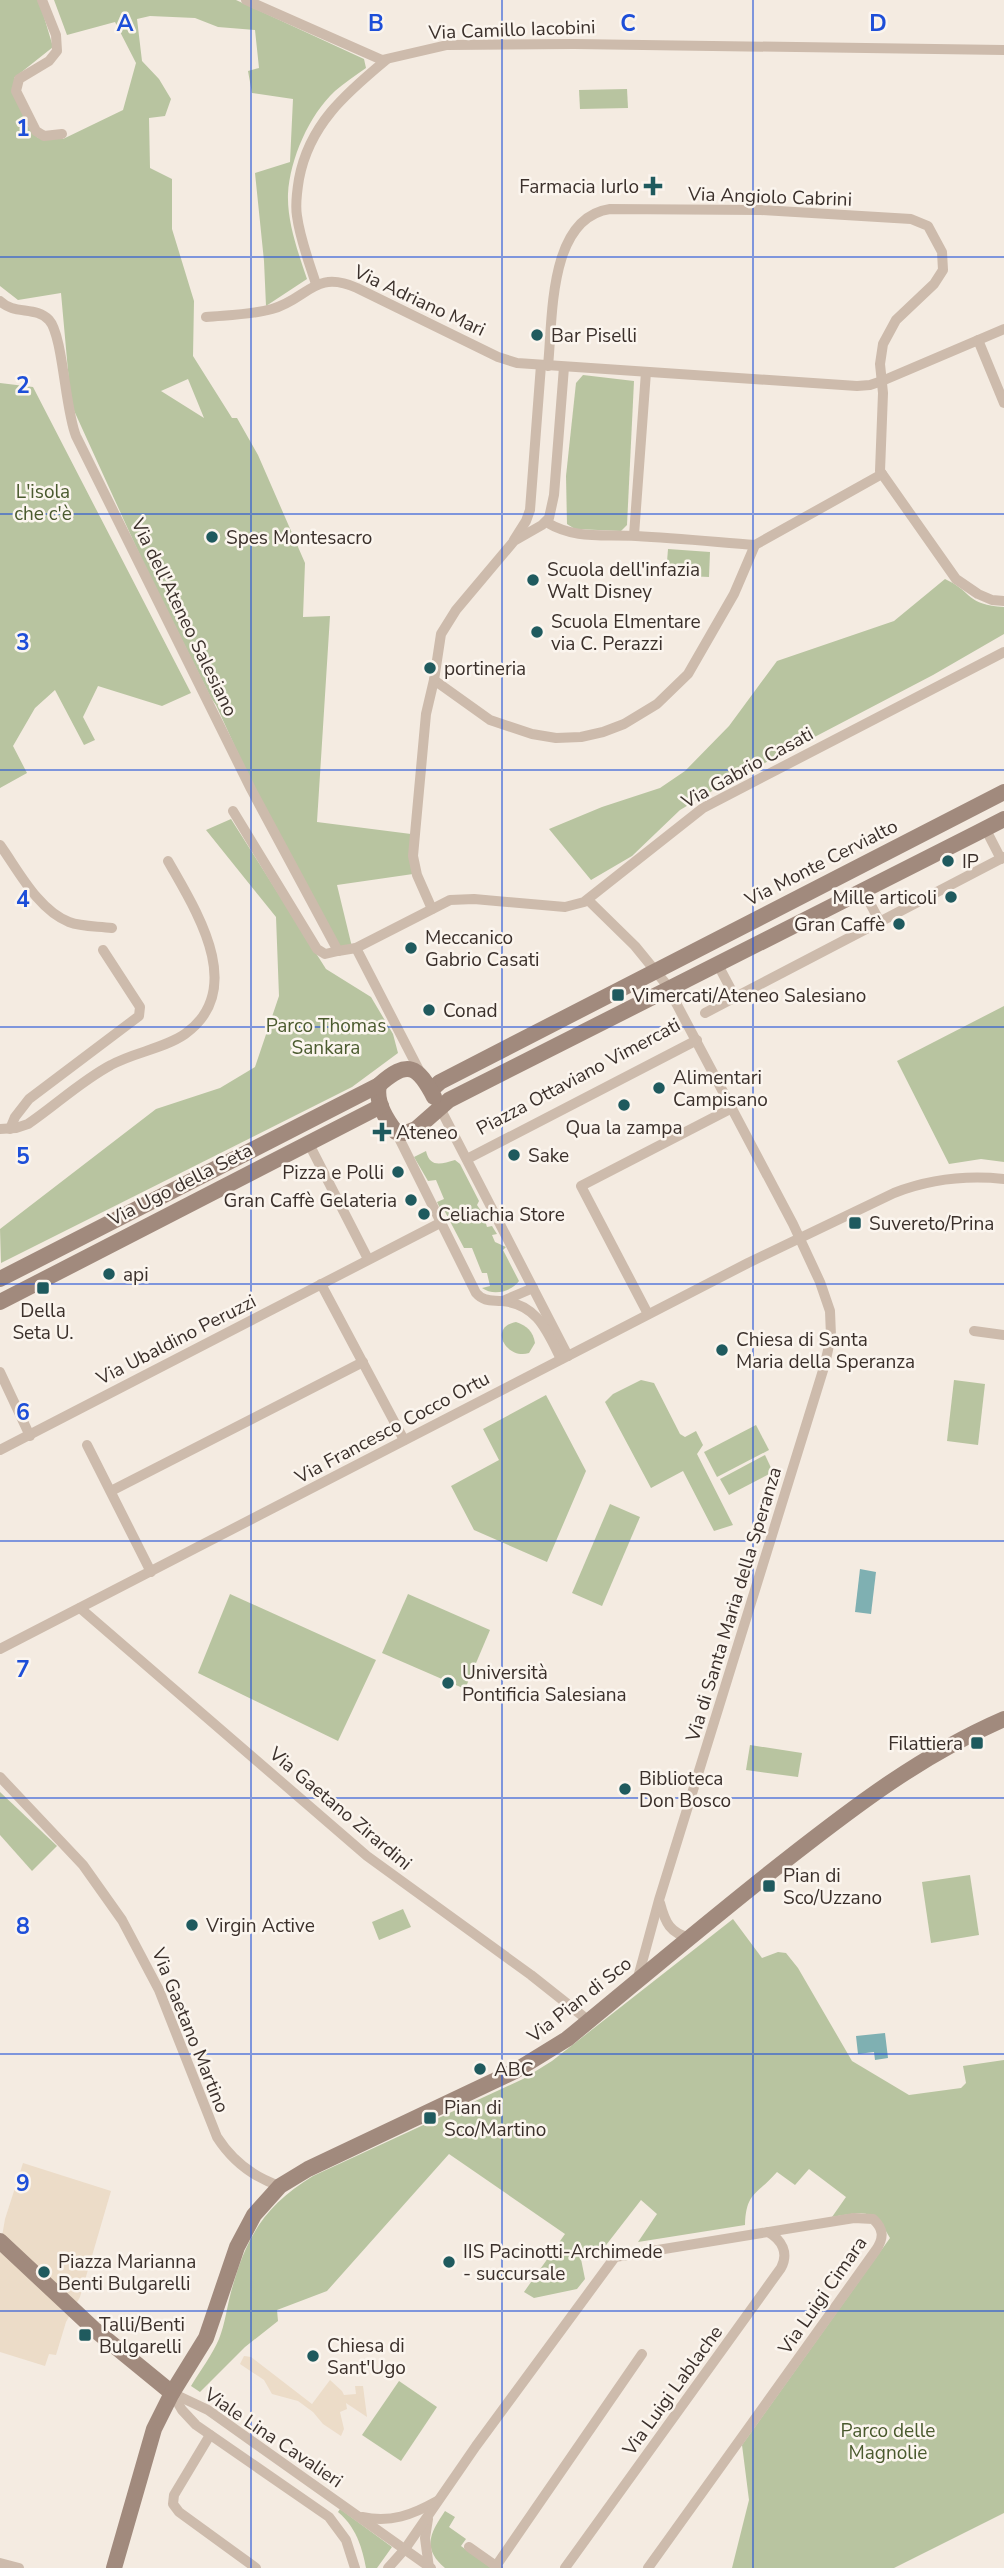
<svg xmlns="http://www.w3.org/2000/svg" width="1004" height="2568" font-family="'Nunito Sans',sans-serif">
<style>
.green{fill:#b8c4a0;fill-rule:evenodd}
.plaza{fill:#ecdcc8}
.water{fill:#7fb0b2}
.lines{fill:none;stroke-linecap:round;stroke-linejoin:round}
.street{stroke:#cdbbac;stroke-width:10}
.secondary{stroke:#a18a7d;stroke-width:16}
.grid{fill:none;stroke:#1d4ed8;stroke-width:2;stroke-opacity:0.55}
.poi-dot{fill:#1f5a5e;stroke:#fbf5ee;stroke-width:2.5}
.labels{text-anchor:middle;stroke-width:5;stroke-linejoin:round;paint-order:stroke}
.street-label{font-size:19px;fill:#3b302b;stroke:#fbf5ee}
.poi-label{font-size:19px;fill:#3b302b;stroke:#fbf5ee;text-anchor:start}
.park-label{font-size:19px;fill:#4a5a2e;stroke:#fbf5ee}
.grid-label{font-size:23px;text-anchor:middle;font-weight:bold;fill:#1d4ed8;stroke:#fbf5ee;stroke-width:5;stroke-linejoin:round;paint-order:stroke}
</style>
<rect width="100%" height="100%" fill="#f4ebe1"/>
<!-- green -->
<g class="green">
<path d="M 0,0 L 39,0 L 53,47 L 14,78 L 27,125 L 38,138 L 63,139 L 123,110 L 136,63 L 115,22 L 67,35 L 54,0 L 236,0 L 364,59 L 366,68 C 355,76 344,83 335,91 C 309,115 290,159 288,194 C 287,222 298,252 307,279 L 266,306 L 264,261 L 255,173 L 290,162 L 293,99 L 252,93 L 248,71 L 259,68 L 255,30 L 218,27 L 195,18 L 150,16 L 137,19 L 142,61 L 159,79 L 171,99 L 165,116 L 149,118 L 150,168 L 172,179 L 172,229 L 194,301 L 193,356 L 232,418 L 237,418 L 258,455 L 305,563 L 303,617 L 330,616 L 317,822 L 411,834 L 413,874 L 337,885 L 352,947 L 340,949 L 258,797 L 216,705 L 211,698 L 143,562 L 71,404 L 61,293 L 18,300 L 0,286 ZM 188,379 L 204,418 L 161,391 Z"/>
<path d="M 627,89 L 628,108 L 580,109 L 579,90 Z"/>
<path d="M 583,375 L 634,381 L 627,525 L 621,531 L 575,529 L 567,524 L 566,476 L 576,383 Z"/>
<path d="M 0,383 L 33,387 L 191,693 L 162,706 L 98,686 L 83,717 L 95,740 L 84,745 L 55,690 L 35,708 L 13,746 L 27,773 L 0,788 Z"/>
<path d="M 668,549 L 710,552 L 709,577 L 666,575 Z"/>
<path d="M 945,579 C 973,592 966,605 1004,607 L 1004,634 L 933,675 L 719,787 L 680,810 L 632,856 L 591,880 L 549,829 L 602,807 L 660,788 L 685,771 L 729,726 L 777,661 L 894,621 Z"/>
<path d="M 231,819 L 326,969 L 371,997 L 393,1034 L 398,1053 L 352,1087 L 1,1263 L 0,1229 L 156,1109 L 220,1088 L 255,1067 L 279,996 L 276,917 L 206,830 Z"/>
<path d="M 1004,1006 L 1004,1162 L 981,1159 L 949,1164 L 897,1061 Z"/>
<path d="M 426,1151 C 430,1168 441,1164 455,1160 L 460,1164 L 479,1201 L 477,1205 L 483,1214 L 487,1227 L 492,1226 L 497,1234 L 492,1235 L 495,1242 L 506,1247 L 503,1250 L 519,1281 C 511,1292 493,1296 482,1288 L 490,1286 L 487,1273 L 482,1273 L 472,1248 L 464,1248 L 442,1206 L 440,1208 L 437,1202 L 444,1199 L 436,1180 L 428,1181 L 414,1157 Z"/>
<path d="M 516,1322 C 527,1326 533,1331 535,1343 L 529,1353 C 506,1360 488,1327 516,1322 Z"/>
<path d="M 641,1380 L 654,1383 L 680,1434 L 685,1437 L 696,1431 L 703,1445 L 697,1454 L 733,1525 L 714,1531 L 683,1471 L 651,1488 L 605,1402 L 613,1394 Z"/>
<path d="M 954,1380 L 985,1384 L 978,1445 L 947,1441 Z"/>
<path d="M 546,1395 L 586,1471 L 547,1562 L 474,1530 L 451,1486 L 499,1460 L 483,1429 Z"/>
<path d="M 756,1425 L 769,1450 L 717,1477 L 704,1452 Z"/>
<path d="M 765,1455 L 773,1472 L 729,1495 L 720,1479 Z"/>
<path d="M 610,1504 L 640,1517 L 602,1606 L 572,1593 Z"/>
<path d="M 230,1594 L 376,1660 L 338,1741 L 198,1673 Z"/>
<path d="M 408,1594 L 490,1630 L 465,1689 L 382,1653 Z"/>
<path d="M 750,1745 L 802,1753 L 798,1777 L 746,1770 Z"/>
<path d="M 0,1792 L 57,1846 L 32,1871 L 0,1835 Z"/>
<path d="M 970,1875 L 979,1935 L 931,1943 L 922,1882 Z"/>
<path d="M 403,1909 L 411,1927 L 379,1940 L 372,1922 Z"/>
<path d="M 733,1919 L 762,1958 L 778,1952 L 786,1953 L 798,1968 L 852,2061 L 909,2095 L 961,2088 L 966,2083 L 963,2066 L 1004,2060 L 1004,2513 L 894,2568 L 732,2568 L 749,2500 L 742,2445 L 890,2238 C 873,2207 863,2212 832,2217 L 846,2197 L 809,2169 L 795,2185 L 777,2172 C 757,2195 746,2192 745,2225 L 638,2242 L 657,2214 L 641,2200 L 603,2249 L 581,2259 L 585,2279 L 577,2289 L 534,2298 L 524,2292 L 565,2234 L 449,2154 L 327,2291 L 277,2310 L 278,2321 L 245,2347 L 200,2392 L 191,2386 C 200,2371 212,2355 219,2339 C 225,2324 227,2307 231,2292 C 246,2237 264,2206 313,2176 L 523,2079 L 552,2061 Z"/>
<path d="M 399,2381 L 437,2407 L 401,2461 L 362,2435 Z"/>
<path d="M 340,2509 L 392,2547 L 377,2568 L 366,2568 C 362,2547 356,2527 338,2512 Z"/>
<path d="M 445,2511 L 455,2517 L 449,2527 L 466,2539 L 461,2546 L 491,2568 L 445,2568 C 421,2548 431,2532 445,2511 Z"/>
</g>
<!-- plaza -->
<g class="plaza">
<path d="M 23,2163 L 111,2191 L 80,2297 L 66,2322 L 56,2355 L 49,2354 L 45,2366 L 0,2352 L 0,2248 L 5,2219 Z"/>
<path d="M 244,2356 L 251,2357 L 312,2404 L 330,2380 L 342,2391 L 344,2395 L 356,2394 L 355,2386 L 363,2386 L 367,2417 L 346,2403 L 347,2409 L 340,2412 L 344,2429 L 341,2436 L 323,2424 L 313,2412 L 298,2401 L 272,2394 L 264,2380 L 240,2364 Z"/>
</g>
<!-- water -->
<g class="water">
<path d="M 860,1569 L 876,1572 L 871,1614 L 855,1612 Z"/>
<path d="M 885,2033 L 888,2058 L 875,2060 L 874,2052 L 858,2054 L 856,2036 Z"/>
</g>
<g class="lines">
<!-- street -->
<g class="street">
<path d="M 42,0 L 56,35 L 57,51 L 49,61 L 19,79 L 16,91 L 36,131 L 44,136 L 62,134"/>
<path d="M 246,0 L 382,60 L 447,45 L 574,44 L 1004,50"/>
<path d="M 316,284 C 309,262 300,239 297,216 C 295,204 297,191 299,179 C 309,125 345,94 386,60"/>
<path d="M 0,301 C 14,315 36,306 49,320 C 63,335 65,410 76,436 L 251,789 L 338,951 L 356,948 L 450,900 L 474,899 L 565,907 L 584,902 L 703,808 L 1004,652"/>
<path d="M 206,317 C 227,315 251,315 272,309 C 308,299 314,269 357,288 L 498,357 L 517,363 L 857,386 L 870,385 L 882,381 L 1004,329"/>
<path d="M 978,340 L 1004,403"/>
<path d="M 548,366 C 553,318 548,218 610,209 L 761,210 L 911,219 L 928,226 L 942,252 L 943,270 L 934,284 L 896,320 L 883,344 L 880,364 L 883,393 L 880,471 L 956,579 L 978,594 L 992,600 L 1004,601"/>
<path d="M 546,522 C 576,540 602,534 636,536 C 676,538 716,542 755,545"/>
<path d="M 634,535 L 646,372"/>
<path d="M 514,540 L 526,521 L 530,510 L 541,365"/>
<path d="M 434,680 L 490,720 L 532,734 L 556,738 L 581,737 L 603,732 L 624,724 L 657,704 L 688,674 L 734,594 L 755,545 L 882,474"/>
<path d="M 233,811 L 317,949 L 325,954 L 338,951"/>
<path d="M 985,828 L 1001,859"/>
<path d="M 0,845 C 18,870 38,910 69,922 C 82,927 98,926 112,928"/>
<path d="M 864,892 L 880,922"/>
<path d="M 588,900 L 635,946 L 666,984 L 793,1224 L 820,1282 L 830,1311 L 831,1336 L 825,1364 L 659,1900 L 637,1981"/>
<path d="M 432,909 L 417,875 L 413,856 L 426,714 L 434,680 L 441,634 L 456,610 L 514,541 L 542,525 L 549,518 L 554,495 L 564,367"/>
<path d="M 356,948 L 420,1072"/>
<path d="M 717,963 L 735,997"/>
<path d="M 705,1013 L 1004,857"/>
<path d="M 440,1108 L 568,1356"/>
<path d="M 0,1129 L 16,1128 L 28,1124 C 56,1105 81,1081 111,1065 C 134,1052 163,1049 185,1034 C 248,989 195,909 168,861"/>
<path d="M 10,1129 L 15,1117 L 29,1099 L 139,1016 L 140,1007 L 103,950"/>
<path d="M 396,1132 L 476,1293 C 484,1302 491,1300 502,1301 C 537,1304 547,1331 561,1359"/>
<path d="M 308,1142 L 368,1259"/>
<path d="M 467,1159 L 697,1040"/>
<path d="M 321,1284 L 404,1440"/>
<path d="M 505,1300 L 533,1288"/>
<path d="M 648,1314 L 581,1186 L 732,1108"/>
<path d="M 974,1331 L 1004,1335"/>
<path d="M 0,1372 L 30,1436"/>
<path d="M 87,1445 L 151,1572"/>
<path d="M 0,1450 L 440,1223"/>
<path d="M 111,1491 L 363,1362"/>
<path d="M 80,1608 L 367,1856 L 531,1975 L 589,2021"/>
<path d="M 0,1649 L 748,1263 L 894,1193 C 930,1179 966,1175 1004,1179"/>
<path d="M 0,1777 L 83,1865 L 122,1920 L 159,1990 L 217,2137 C 233,2162 253,2177 280,2186"/>
<path d="M 660,1903 C 665,1922 670,1934 691,1938"/>
<path d="M 172,2393 L 208,2410 L 431,2568"/>
<path d="M 172,2393 L 182,2410 L 196,2425 L 329,2517 L 346,2540 L 355,2568"/>
<path d="M 210,2435 L 174,2495 L 173,2504 L 179,2512 L 256,2568"/>
<path d="M 362,2517 C 391,2523 412,2515 437,2501"/>
<path d="M 428,2519 L 425,2538 L 429,2568"/>
<path d="M 469,2547 L 496,2566"/>
<path d="M 0,2563 L 19,2568"/>
<path d="M 388,2568 L 405,2549 L 476,2446 L 615,2257 L 854,2218 L 873,2219 C 884,2229 884,2238 876,2250 L 648,2568"/>
<path d="M 498,2568 L 496,2566 L 642,2354"/>
<path d="M 565,2568 L 781,2268 C 789,2253 782,2240 768,2232"/>
</g>
<!-- secondary -->
<g class="secondary">
<path d="M 379,1085 C 375,1102 386,1119 396,1132 L 406,1133 L 416,1129 L 449,1100 C 634,1005 820,914 1004,819"/>
<path d="M 431,1090 L 440,1082 L 1004,792"/>
<path d="M 0,1279 L 379,1085 C 408,1059 418,1066 434,1097"/>
<path d="M 0,1302 L 381,1106"/>
<path d="M 0,2241 L 95,2330 L 172,2393"/>
<path d="M 114,2568 L 154,2429 L 172,2393 L 206,2338 L 237,2247 L 254,2215 L 280,2186 L 308,2169 L 515,2071 L 567,2039 C 640,1979 712,1918 786,1860 C 855,1806 923,1754 1004,1719"/>
</g>
</g>
<!-- grid -->
<path class="grid" d="M 251,0 L 251,2568M 502,0 L 502,2568M 753,0 L 753,2568M 0,257 L 1004,257M 0,514 L 1004,514M 0,770 L 1004,770M 0,1027 L 1004,1027M 0,1284 L 1004,1284M 0,1541 L 1004,1541M 0,1798 L 1004,1798M 0,2054 L 1004,2054M 0,2311 L 1004,2311"/>
<!-- markers -->
<g class="poi-dot">
<path d="M649.5 175.5h7v7h7v7h-7v7h-7v-7h-7v-7h7z"/>
<circle cx="537" cy="335" r="7"/>
<circle cx="212" cy="537" r="7"/>
<circle cx="533" cy="580" r="7"/>
<circle cx="537" cy="632" r="7"/>
<circle cx="430" cy="668" r="7"/>
<circle cx="948" cy="861" r="7"/>
<circle cx="951" cy="897" r="7"/>
<circle cx="899" cy="924" r="7"/>
<circle cx="411" cy="948" r="7"/>
<rect x="611" y="988" width="14" height="14" rx="3.5"/>
<circle cx="429" cy="1010" r="7"/>
<circle cx="659" cy="1088" r="7"/>
<circle cx="624" cy="1105" r="7"/>
<path d="M378.5 1121.5h7v7h7v7h-7v7h-7v-7h-7v-7h7z"/>
<circle cx="514" cy="1155" r="7"/>
<circle cx="398" cy="1172" r="7"/>
<circle cx="411" cy="1200" r="7"/>
<circle cx="424" cy="1214" r="7"/>
<rect x="848" y="1216" width="14" height="14" rx="3.5"/>
<circle cx="109" cy="1274" r="7"/>
<rect x="36" y="1281" width="14" height="14" rx="3.5"/>
<circle cx="722" cy="1350" r="7"/>
<circle cx="448" cy="1683" r="7"/>
<rect x="970" y="1736" width="14" height="14" rx="3.5"/>
<circle cx="625" cy="1789" r="7"/>
<rect x="762" y="1879" width="14" height="14" rx="3.5"/>
<circle cx="192" cy="1925" r="7"/>
<circle cx="480" cy="2069" r="7"/>
<rect x="423" y="2111" width="14" height="14" rx="3.5"/>
<circle cx="449" cy="2262" r="7"/>
<circle cx="44" cy="2272" r="7"/>
<rect x="78" y="2328" width="14" height="14" rx="3.5"/>
<circle cx="313" cy="2356" r="7"/>
</g>
<g class="labels">
<!-- street labels -->
<g class="street-label">
<text transform="translate(512 29) rotate(-2)" y="7">Via Camillo Iacobini</text>
<text transform="translate(770 196) rotate(2)" y="7">Via Angiolo Cabrini</text>
<text transform="translate(420 300) rotate(25)" y="7">Via Adriano Mari</text>
<text transform="translate(185 617) rotate(64)" y="7">Via dell'Ateneo Salesiano</text>
<text transform="translate(747 767) rotate(-29)" y="7">Via Gabrio Casati</text>
<text transform="translate(821 862) rotate(-27)" y="7">Via Monte Cervialto</text>
<text transform="translate(578 1076) rotate(-28)" y="7">Piazza Ottaviano Vimercati</text>
<text transform="translate(180 1184) rotate(-27)" y="7">Via Ugo della Seta</text>
<text transform="translate(176 1339) rotate(-27)" y="7">Via Ubaldino Peruzzi</text>
<text transform="translate(392 1427) rotate(-28)" y="7">Via Francesco Cocco Ortu</text>
<text transform="translate(733 1604) rotate(-73)" y="7">Via di Santa Maria della Speranza</text>
<text transform="translate(341 1808) rotate(40)" y="7">Via Gaetano Zirardini</text>
<text transform="translate(579 1999) rotate(-38)" y="7">Via Pian di Sco</text>
<text transform="translate(191 2030) rotate(68)" y="7">Via Gaetano Martino</text>
<text transform="translate(822 2295) rotate(-55)" y="7">Via Luigi Cimara</text>
<text transform="translate(672 2390) rotate(-54)" y="7">Via Luigi Lablache</text>
<text transform="translate(274 2437) rotate(34)" y="7">Viale Lina Cavalieri</text>
</g>
<!-- poi labels -->
<g class="poi-label">
<text x="639" y="193" text-anchor="end">Farmacia Iurlo</text>
<text x="551" y="342">Bar Piselli</text>
<text x="226" y="544">Spes Montesacro</text>
<text x="547" y="576">Scuola dell'infazia<tspan x="547" dy="22">Walt Disney</tspan></text>
<text x="551" y="628">Scuola Elmentare<tspan x="551" dy="22">via C. Perazzi</tspan></text>
<text x="444" y="675">portineria</text>
<text x="962" y="868">IP</text>
<text x="937" y="904" text-anchor="end">Mille articoli</text>
<text x="885" y="931" text-anchor="end">Gran Caffè</text>
<text x="425" y="944">Meccanico<tspan x="425" dy="22">Gabrio Casati</tspan></text>
<text x="632" y="1002">Vimercati/Ateneo Salesiano</text>
<text x="443" y="1017">Conad</text>
<text x="673" y="1084">Alimentari<tspan x="673" dy="22">Campisano</tspan></text>
<text x="624" y="1134" text-anchor="middle">Qua la zampa</text>
<text x="396" y="1139">Ateneo</text>
<text x="528" y="1162">Sake</text>
<text x="384" y="1179" text-anchor="end">Pizza e Polli</text>
<text x="397" y="1207" text-anchor="end">Gran Caffè Gelateria</text>
<text x="438" y="1221">Celiachia Store</text>
<text x="869" y="1230">Suvereto/Prina</text>
<text x="123" y="1281">api</text>
<text x="43" y="1317" text-anchor="middle">Della<tspan x="43" dy="22">Seta U.</tspan></text>
<text x="736" y="1346">Chiesa di Santa<tspan x="736" dy="22">Maria della Speranza</tspan></text>
<text x="462" y="1679">Università<tspan x="462" dy="22">Pontificia Salesiana</tspan></text>
<text x="963" y="1750" text-anchor="end">Filattiera</text>
<text x="639" y="1785">Biblioteca<tspan x="639" dy="22">Don Bosco</tspan></text>
<text x="783" y="1882">Pian di<tspan x="783" dy="22">Sco/Uzzano</tspan></text>
<text x="206" y="1932">Virgin Active</text>
<text x="494" y="2076">ABC</text>
<text x="444" y="2114">Pian di<tspan x="444" dy="22">Sco/Martino</tspan></text>
<text x="463" y="2258">IIS Pacinotti-Archimede<tspan x="463" dy="22">- succursale</tspan></text>
<text x="58" y="2268">Piazza Marianna<tspan x="58" dy="22">Benti Bulgarelli</tspan></text>
<text x="99" y="2331">Talli/Benti<tspan x="99" dy="22">Bulgarelli</tspan></text>
<text x="327" y="2352">Chiesa di<tspan x="327" dy="22">Sant'Ugo</tspan></text>
</g>
<!-- park labels -->
<g class="park-label">
<text x="43" y="498">L'isola<tspan x="43" dy="22">che c'è</tspan></text>
<text x="326" y="1032">Parco Thomas<tspan x="326" dy="22">Sankara</tspan></text>
<text x="888" y="2437">Parco delle<tspan x="888" dy="22">Magnolie</tspan></text>
</g>
</g>
<g class="grid-label">
<text x="125" y="31">A</text>
<text x="376" y="31">B</text>
<text x="628" y="31">C</text>
<text x="878" y="31">D</text>
<text x="23" y="136">1</text>
<text x="23" y="393">2</text>
<text x="23" y="650">3</text>
<text x="23" y="907">4</text>
<text x="23" y="1164">5</text>
<text x="23" y="1420">6</text>
<text x="23" y="1677">7</text>
<text x="23" y="1934">8</text>
<text x="23" y="2191">9</text>
</g>
</svg>
